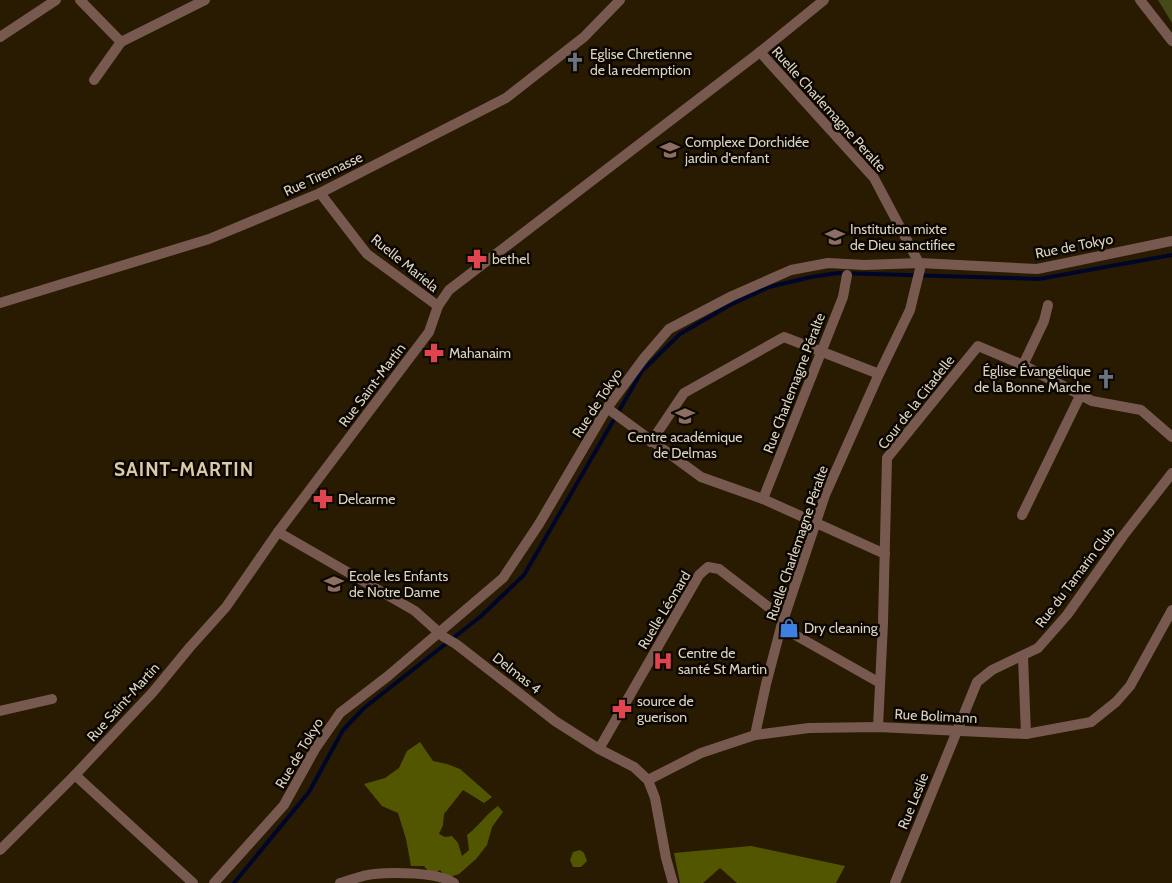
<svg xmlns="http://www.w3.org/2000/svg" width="1172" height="883" font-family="Cabin,sans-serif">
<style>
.green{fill:#464918}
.forest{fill:#535600}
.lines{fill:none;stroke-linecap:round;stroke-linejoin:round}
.stream{stroke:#00062a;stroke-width:4}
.minor{stroke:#785950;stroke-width:10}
.tertiary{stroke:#785950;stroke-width:10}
.labels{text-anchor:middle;stroke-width:5;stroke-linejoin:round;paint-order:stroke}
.poi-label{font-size:14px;fill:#dbd3c3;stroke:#0c0701;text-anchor:start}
.street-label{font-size:14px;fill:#dbd3c3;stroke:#0c0701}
.district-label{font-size:19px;font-weight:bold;letter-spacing:1px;fill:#dacaaa;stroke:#0c0701}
</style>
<rect width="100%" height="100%" fill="#281b01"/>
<!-- green -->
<path class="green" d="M 1158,0 L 1172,0 L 1172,23 Z"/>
<!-- forest -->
<g class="forest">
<path d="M 420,742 L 433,761 L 447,764 L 460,769 L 492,797 L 484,803 L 463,790 L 444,814 L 443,825 L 439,834 L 445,837 L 452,836 L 458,843 L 462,856 L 469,850 L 467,835 C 479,826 486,814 498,806 L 503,812 L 492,827 L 487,845 L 476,859 L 459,874 L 447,878 L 440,870 L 432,876 L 424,866 L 411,866 L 406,839 L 398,813 L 382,806 L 364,784 L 385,778 L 399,768 L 407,751 Z"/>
<path d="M 751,846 L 845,866 L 836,883 L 737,883 L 720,868 L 703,883 L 680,883 L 674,853 Z"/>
<path d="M 580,850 L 584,853 L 587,861 L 581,867 L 573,867 L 570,860 L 573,852 Z"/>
</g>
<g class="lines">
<!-- stream -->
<path class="stream" d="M 234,883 L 309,792 L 343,730 L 364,708 L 480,617 L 524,575 L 642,371 L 680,334 L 730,305 L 769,287 L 811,277 L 838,273 L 1039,279 L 1172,255"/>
<!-- minor -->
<g class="minor">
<path d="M 80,0 L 121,42 L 205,0"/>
<path d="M 0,37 L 56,0"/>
<path d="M 94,80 L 121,42"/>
<path d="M 320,193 L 367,254 L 438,306"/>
<path d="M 1023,365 L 1044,321 L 1048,305"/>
<path d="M 607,408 L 701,477 L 763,499 L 885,554"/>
<path d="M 651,442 L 684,393 L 784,337 L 879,374"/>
<path d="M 763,499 L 843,297 L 847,275"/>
<path d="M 1022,515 L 1080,396"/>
<path d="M 278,532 L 415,611 L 444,637 L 456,644 L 555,721 L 599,749 L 634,767 L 648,780 L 655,798 L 666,858 L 673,883"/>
<path d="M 781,627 L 880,683"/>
<path d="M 1023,657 L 1026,734"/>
<path d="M 0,711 L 52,699"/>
<path d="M 878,727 L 883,623 L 887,458 L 978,346 L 1023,365 L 1092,401 L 1141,410 L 1172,437"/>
<path d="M 755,735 L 766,684 L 781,627 L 825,495 L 879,374 L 910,310 L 920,269 L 919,263 L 874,178 L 760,52"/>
<path d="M 599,749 L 699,575 L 708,567 L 719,569 L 784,619"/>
<path d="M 75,775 L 193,883"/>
<path d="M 648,780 L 701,753 L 755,735 L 809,728 L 878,727 L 1026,734 L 1091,722 L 1116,702 L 1130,686 L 1172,610"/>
<path d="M 214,883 L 284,805 L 315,749 L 340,713 L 388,676 L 503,578 L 539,524 L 607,408 L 644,358 L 669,329 L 732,296 L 791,270 L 828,263 L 864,265 L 919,263 L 1037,269 L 1172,241"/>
<path d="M 340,883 C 351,880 362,875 374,874 C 392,872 439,872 454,883"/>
<path d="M 895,883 L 977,682 L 992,670 L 1038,648 L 1067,615 L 1123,536 L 1172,473"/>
</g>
<!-- tertiary -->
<g class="tertiary">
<path d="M 1140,0 L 1172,41"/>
<path d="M 0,303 L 209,239 L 320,193 L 506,98 L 584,37 L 620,0"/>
<path d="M 0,850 L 75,775 L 153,692 L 190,647 L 226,607 L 278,532 L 429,332 L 438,306 L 449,290 L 760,52 L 824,0"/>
</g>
</g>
<!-- icons -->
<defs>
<symbol id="church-bare" viewBox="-9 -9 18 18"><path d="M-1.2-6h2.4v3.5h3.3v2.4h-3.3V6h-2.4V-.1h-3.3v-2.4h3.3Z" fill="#6b7280" stroke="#0c0701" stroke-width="2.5" paint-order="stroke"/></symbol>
<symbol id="school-bare" viewBox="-9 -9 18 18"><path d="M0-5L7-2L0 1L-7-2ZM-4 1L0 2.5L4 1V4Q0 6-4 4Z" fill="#8d6e63" stroke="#0c0701" stroke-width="2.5" paint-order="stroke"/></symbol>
<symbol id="pharmacy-bare" viewBox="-9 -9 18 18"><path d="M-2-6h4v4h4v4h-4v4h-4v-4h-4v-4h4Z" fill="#e0444e" stroke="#0c0701" stroke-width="2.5" paint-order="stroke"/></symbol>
<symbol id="shop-bare" viewBox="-9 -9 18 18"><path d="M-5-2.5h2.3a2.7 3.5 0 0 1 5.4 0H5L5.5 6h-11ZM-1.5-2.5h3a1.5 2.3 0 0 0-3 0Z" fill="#3f7fe0" stroke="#0c0701" stroke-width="2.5" paint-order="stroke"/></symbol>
<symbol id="hospital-bare" viewBox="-9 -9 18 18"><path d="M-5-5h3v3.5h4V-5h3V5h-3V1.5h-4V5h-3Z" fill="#e0444e" stroke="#0c0701" stroke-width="2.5" paint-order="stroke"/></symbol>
</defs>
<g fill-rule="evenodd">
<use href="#church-bare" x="561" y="48" width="28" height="28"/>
<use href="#school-bare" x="656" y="136" width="28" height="28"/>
<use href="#school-bare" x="821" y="223" width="28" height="28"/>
<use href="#pharmacy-bare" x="463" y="245" width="28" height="28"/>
<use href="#pharmacy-bare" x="420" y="339" width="28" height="28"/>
<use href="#church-bare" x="1092" y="365" width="28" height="28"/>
<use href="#school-bare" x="671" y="402" width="28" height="28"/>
<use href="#pharmacy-bare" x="309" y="485" width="28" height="28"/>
<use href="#school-bare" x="320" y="570" width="28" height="28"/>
<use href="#shop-bare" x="775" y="614" width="28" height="28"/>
<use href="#hospital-bare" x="649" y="647" width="28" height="28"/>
<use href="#pharmacy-bare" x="608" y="695" width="28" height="28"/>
</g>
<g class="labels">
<!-- poi labels -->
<g class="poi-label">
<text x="590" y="59">Eglise Chretienne<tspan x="590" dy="16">de la redemption</tspan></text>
<text x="685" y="147">Complexe Dorchidée<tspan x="685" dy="16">jardin d'enfant</tspan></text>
<text x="850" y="234">Institution mixte<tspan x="850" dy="16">de Dieu sanctifiee</tspan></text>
<text x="492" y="264">bethel</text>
<text x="449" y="358">Mahanaim</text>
<text x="1091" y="376" text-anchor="end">Église Évangélique<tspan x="1091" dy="16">de la Bonne Marche</tspan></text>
<text x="685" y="442" text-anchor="middle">Centre académique<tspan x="685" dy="16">de Delmas</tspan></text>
<text x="338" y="504">Delcarme</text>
<text x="349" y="581">Ecole les Enfants<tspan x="349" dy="16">de Notre Dame</tspan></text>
<text x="804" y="633">Dry cleaning</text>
<text x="678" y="658">Centre de<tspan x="678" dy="16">santé St Martin</tspan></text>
<text x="637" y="706">source de<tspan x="637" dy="16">guerison</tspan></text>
</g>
<!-- street labels -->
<g class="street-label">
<text transform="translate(829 109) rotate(48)" y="5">Ruelle Charlemagne Peralte</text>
<text transform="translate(323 174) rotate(-25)" y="5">Rue Tiremasse</text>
<text transform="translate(1074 246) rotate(-11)" y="5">Rue de Tokyo</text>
<text transform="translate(405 263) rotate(39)" y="5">Ruelle Mariela</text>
<text transform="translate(794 383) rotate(-69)" y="5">Rue Charlemagne Péralte</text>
<text transform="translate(372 385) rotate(-53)" y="5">Rue Saint-Martin</text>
<text transform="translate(916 402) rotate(-52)" y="5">Cour de la Citadelle</text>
<text transform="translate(597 403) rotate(-57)" y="5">Rue de Tokyo</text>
<text transform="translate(797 543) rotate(-71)" y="5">Ruelle Charlemagne Péralte</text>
<text transform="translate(1075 577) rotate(-53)" y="5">Rue du Tamarin Club</text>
<text transform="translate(664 610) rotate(-59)" y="5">Ruelle Léonard</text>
<text transform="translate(517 673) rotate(38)" y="5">Delmas 4</text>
<text transform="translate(123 702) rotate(-48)" y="5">Rue Saint-Martin</text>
<text transform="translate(936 716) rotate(3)" y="5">Rue Bolimann</text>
<text transform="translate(299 753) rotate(-59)" y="5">Rue de Tokyo</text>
<text transform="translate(913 801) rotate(-68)" y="5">Rue Leslie</text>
</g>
<!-- district labels -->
<g class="district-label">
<text x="184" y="476">SAINT-MARTIN</text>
</g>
</g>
</svg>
